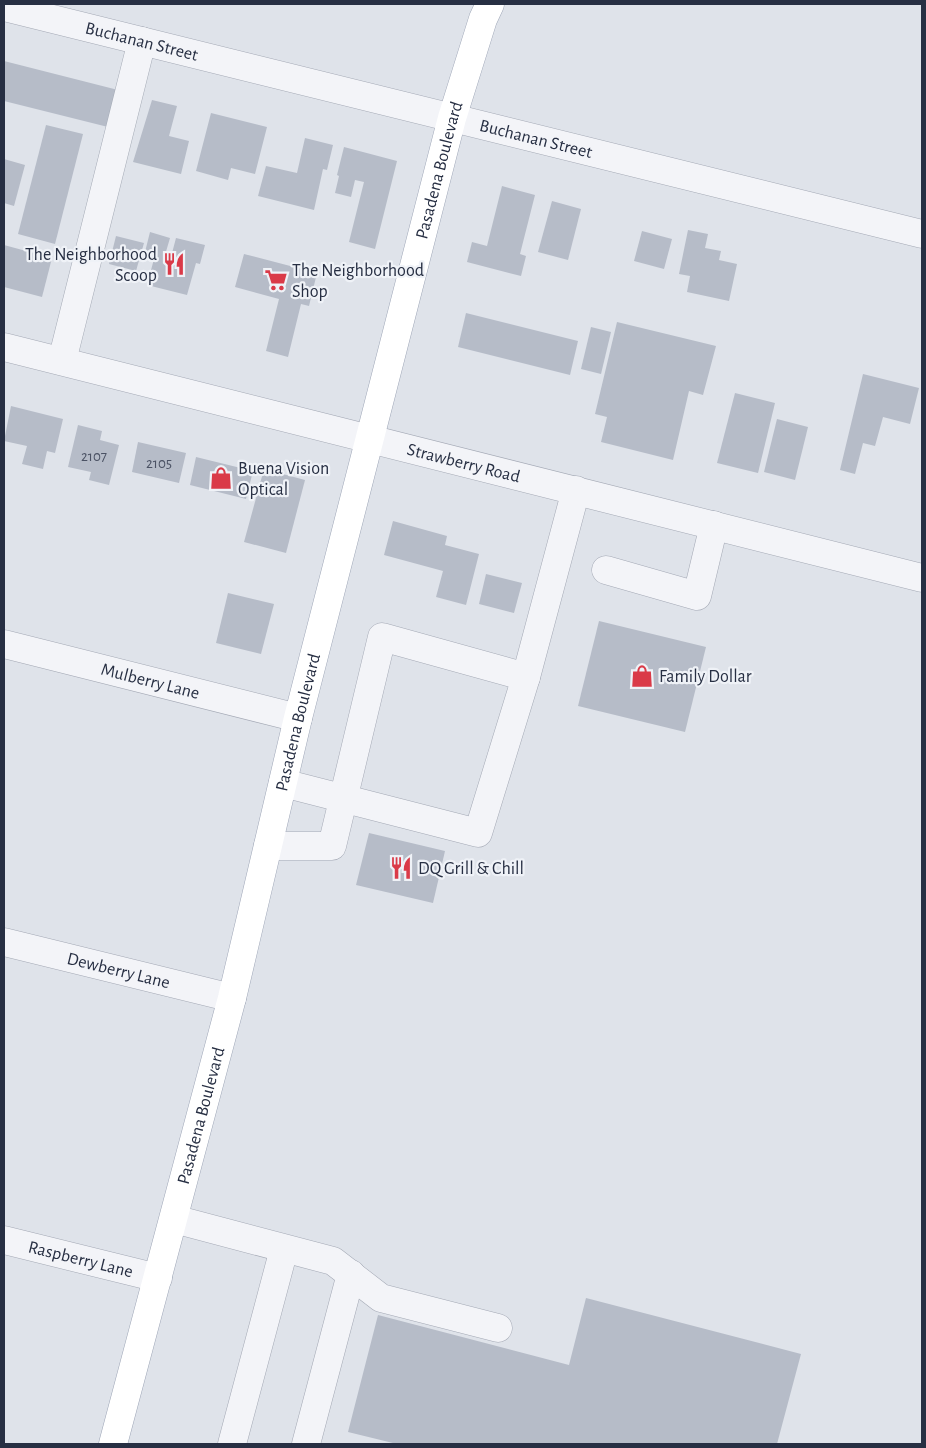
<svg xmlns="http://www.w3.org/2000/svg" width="926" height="1448" font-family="'Alegreya Sans',sans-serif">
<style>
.building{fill:#b6bcc8}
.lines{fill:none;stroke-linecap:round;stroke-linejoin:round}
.minor-casing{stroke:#a4a9b5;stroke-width:29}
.major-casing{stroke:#9ea6b7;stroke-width:29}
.minor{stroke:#f3f4f8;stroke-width:28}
.major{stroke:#fff;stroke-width:28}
.labels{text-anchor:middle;stroke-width:4.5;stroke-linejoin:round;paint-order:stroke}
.number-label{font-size:15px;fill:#4b5264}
.street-label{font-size:18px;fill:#272f43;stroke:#eff2f7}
.poi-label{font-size:18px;fill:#272f43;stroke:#eff2f7;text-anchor:start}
</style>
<rect width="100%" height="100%" fill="#dfe3ea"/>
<!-- building -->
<g class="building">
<path d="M 4,61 L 122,91 L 112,128 L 4,101 Z"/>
<path d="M 152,100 L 177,106 L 169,136 L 189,141 L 181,174 L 133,162 Z"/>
<path d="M 211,113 L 267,127 L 255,174 L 231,168 L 228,180 L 196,171 Z"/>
<path d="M 46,125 L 83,134 L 55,244 L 18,234 Z"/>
<path d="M 305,138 L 333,145 L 327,170 L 323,169 L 314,210 L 258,196 L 266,166 L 297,173 Z"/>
<path d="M 344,147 L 397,161 L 375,249 L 349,242 L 364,182 L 355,180 L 351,197 L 335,193 L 339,176 L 337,175 Z"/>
<path d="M 4,159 L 25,165 L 14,206 L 4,203 Z"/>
<path d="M 502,186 L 535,195 L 520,254 L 526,256 L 521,276 L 467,262 L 472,242 L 487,246 Z"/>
<path d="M 552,201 L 581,209 L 568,260 L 538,252 Z"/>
<path d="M 688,230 L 708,234 L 705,248 L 721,251 L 719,260 L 737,264 L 729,301 L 687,292 L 690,276 L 679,274 Z"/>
<path d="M 642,231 L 672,239 L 664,269 L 634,261 Z"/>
<path d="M 150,232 L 170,238 L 165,255 L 171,257 L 176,238 L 205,245 L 200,264 L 196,263 L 187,295 L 147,285 L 154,259 L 144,256 Z"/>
<path d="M 116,236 L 144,243 L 136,271 L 109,264 Z"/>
<path d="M 4,245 L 52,258 L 42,297 L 4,287 Z"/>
<path d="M 244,254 L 317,273 L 309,306 L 301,304 L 288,357 L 266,351 L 279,299 L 235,287 Z"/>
<path d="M 466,313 L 578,341 L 570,375 L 458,347 Z"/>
<path d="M 617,322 L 716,346 L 703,395 L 689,391 L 673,460 L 601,442 L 607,417 L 595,414 Z"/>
<path d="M 591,327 L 611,332 L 601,374 L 581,369 Z"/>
<path d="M 863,374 L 919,388 L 910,424 L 883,417 L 875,446 L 863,443 L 855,474 L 840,470 Z"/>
<path d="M 735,393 L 775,403 L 758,473 L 717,463 Z"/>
<path d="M 11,406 L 63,419 L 55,453 L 47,451 L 43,469 L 22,464 L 27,446 L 4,441 Z"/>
<path d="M 777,419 L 808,427 L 795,480 L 764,472 Z"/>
<path d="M 78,425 L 102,431 L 100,440 L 119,445 L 109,485 L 89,480 L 91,472 L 68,467 Z"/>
<path d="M 138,442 L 186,453 L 179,483 L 132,472 Z"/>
<path d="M 196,457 L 253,471 L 246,499 L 190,485 Z"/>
<path d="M 264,469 L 305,480 L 286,553 L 244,542 Z"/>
<path d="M 393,521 L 447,536 L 445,545 L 479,554 L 466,605 L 436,597 L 443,571 L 384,555 Z"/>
<path d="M 486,574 L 522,583 L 514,613 L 479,604 Z"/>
<path d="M 228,593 L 274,604 L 261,654 L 216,643 Z"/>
<path d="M 599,621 L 706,647 L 685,732 L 578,706 Z"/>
<path d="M 369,833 L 445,851 L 433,903 L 356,885 Z"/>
<path d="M 586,1298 L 801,1354 L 777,1444 L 397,1444 L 348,1432 L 378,1315 L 569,1365 Z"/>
</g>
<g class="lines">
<defs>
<g id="minor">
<path id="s1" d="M 4,7 L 922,234"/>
<path id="s2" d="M 4,347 L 922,578"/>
<path d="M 62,361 L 142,41"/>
<path d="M 606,570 L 697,596 L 714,525"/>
<path id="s3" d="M 4,644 L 298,718"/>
<path d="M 283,783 L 478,833 L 526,677 L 576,490"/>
<path d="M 268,846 L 332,846 L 382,637 L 526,677"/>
<path id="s4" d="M 4,942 L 232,998"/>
<path d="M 174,1219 L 333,1261 L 381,1298 L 498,1328"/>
<path id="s5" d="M 4,1240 L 158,1278"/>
<path d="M 232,1444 L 284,1249"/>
<path d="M 306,1444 L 351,1274"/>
</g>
<g id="major">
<path id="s6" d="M 113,1444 L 232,998 L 298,718 L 452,118 L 483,19 L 490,4"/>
</g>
</defs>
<!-- minor casing -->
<use href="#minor" class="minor-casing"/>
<!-- major casing -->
<use href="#major" class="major-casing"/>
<!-- minor -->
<use href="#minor" class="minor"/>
<!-- major -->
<use href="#major" class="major"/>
</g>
<!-- icons -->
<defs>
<symbol id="restaurant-bare" viewBox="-9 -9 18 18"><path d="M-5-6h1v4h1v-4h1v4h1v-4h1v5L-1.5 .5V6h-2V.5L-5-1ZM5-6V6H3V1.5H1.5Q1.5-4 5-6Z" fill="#da3a48" stroke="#eff2f7" stroke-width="2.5" paint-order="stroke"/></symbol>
<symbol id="supermarket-bare" viewBox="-9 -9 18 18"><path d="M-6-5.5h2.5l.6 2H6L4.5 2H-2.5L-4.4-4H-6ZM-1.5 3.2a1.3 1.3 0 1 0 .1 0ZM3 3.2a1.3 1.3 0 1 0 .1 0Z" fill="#da3a48" stroke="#eff2f7" stroke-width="2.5" paint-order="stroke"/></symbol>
<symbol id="shop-bare" viewBox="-9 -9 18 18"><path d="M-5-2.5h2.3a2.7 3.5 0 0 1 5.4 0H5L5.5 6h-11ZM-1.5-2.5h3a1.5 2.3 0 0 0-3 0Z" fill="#da3a48" stroke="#eff2f7" stroke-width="2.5" paint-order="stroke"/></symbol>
</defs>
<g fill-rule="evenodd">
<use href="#restaurant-bare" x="158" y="248" width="32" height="32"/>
<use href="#supermarket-bare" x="260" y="264" width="32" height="32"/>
<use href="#shop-bare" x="205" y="462" width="32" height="32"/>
<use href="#shop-bare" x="626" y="660" width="32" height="32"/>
<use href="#restaurant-bare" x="385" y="852" width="32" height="32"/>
</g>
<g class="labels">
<!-- number labels -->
<g class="number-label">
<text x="94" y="461">2107</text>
<text x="159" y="468">2105</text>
</g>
<!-- street labels -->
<g class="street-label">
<text dy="6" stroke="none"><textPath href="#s1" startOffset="142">Buchanan Street</textPath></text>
<text dy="6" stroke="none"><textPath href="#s1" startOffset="548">Buchanan Street</textPath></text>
<text dy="6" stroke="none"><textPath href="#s6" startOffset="1315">Pasadena Boulevard</textPath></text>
<text dy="6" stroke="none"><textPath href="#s2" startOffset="474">Strawberry Road</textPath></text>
<text dy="6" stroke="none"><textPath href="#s3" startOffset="151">Mulberry Lane</textPath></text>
<text dy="6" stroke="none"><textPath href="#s6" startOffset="745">Pasadena Boulevard</textPath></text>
<text dy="6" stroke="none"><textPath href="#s4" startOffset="118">Dewberry Lane</textPath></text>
<text dy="6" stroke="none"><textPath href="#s6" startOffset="340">Pasadena Boulevard</textPath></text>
<text dy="6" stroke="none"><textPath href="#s5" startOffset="79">Raspberry Lane</textPath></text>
</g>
<!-- poi labels -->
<g class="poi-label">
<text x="157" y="260" text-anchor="end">The Neighborhood<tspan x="157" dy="21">Scoop</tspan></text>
<text x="292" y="276">The Neighborhood<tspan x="292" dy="21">Shop</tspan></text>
<text x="238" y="474">Buena Vision<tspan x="238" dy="21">Optical</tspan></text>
<text x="659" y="682">Family Dollar</text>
<text x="418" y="874">DQ Grill &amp; Chill</text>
</g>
</g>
<!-- border -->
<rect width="926" height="1448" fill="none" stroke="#272f43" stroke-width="10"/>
</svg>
